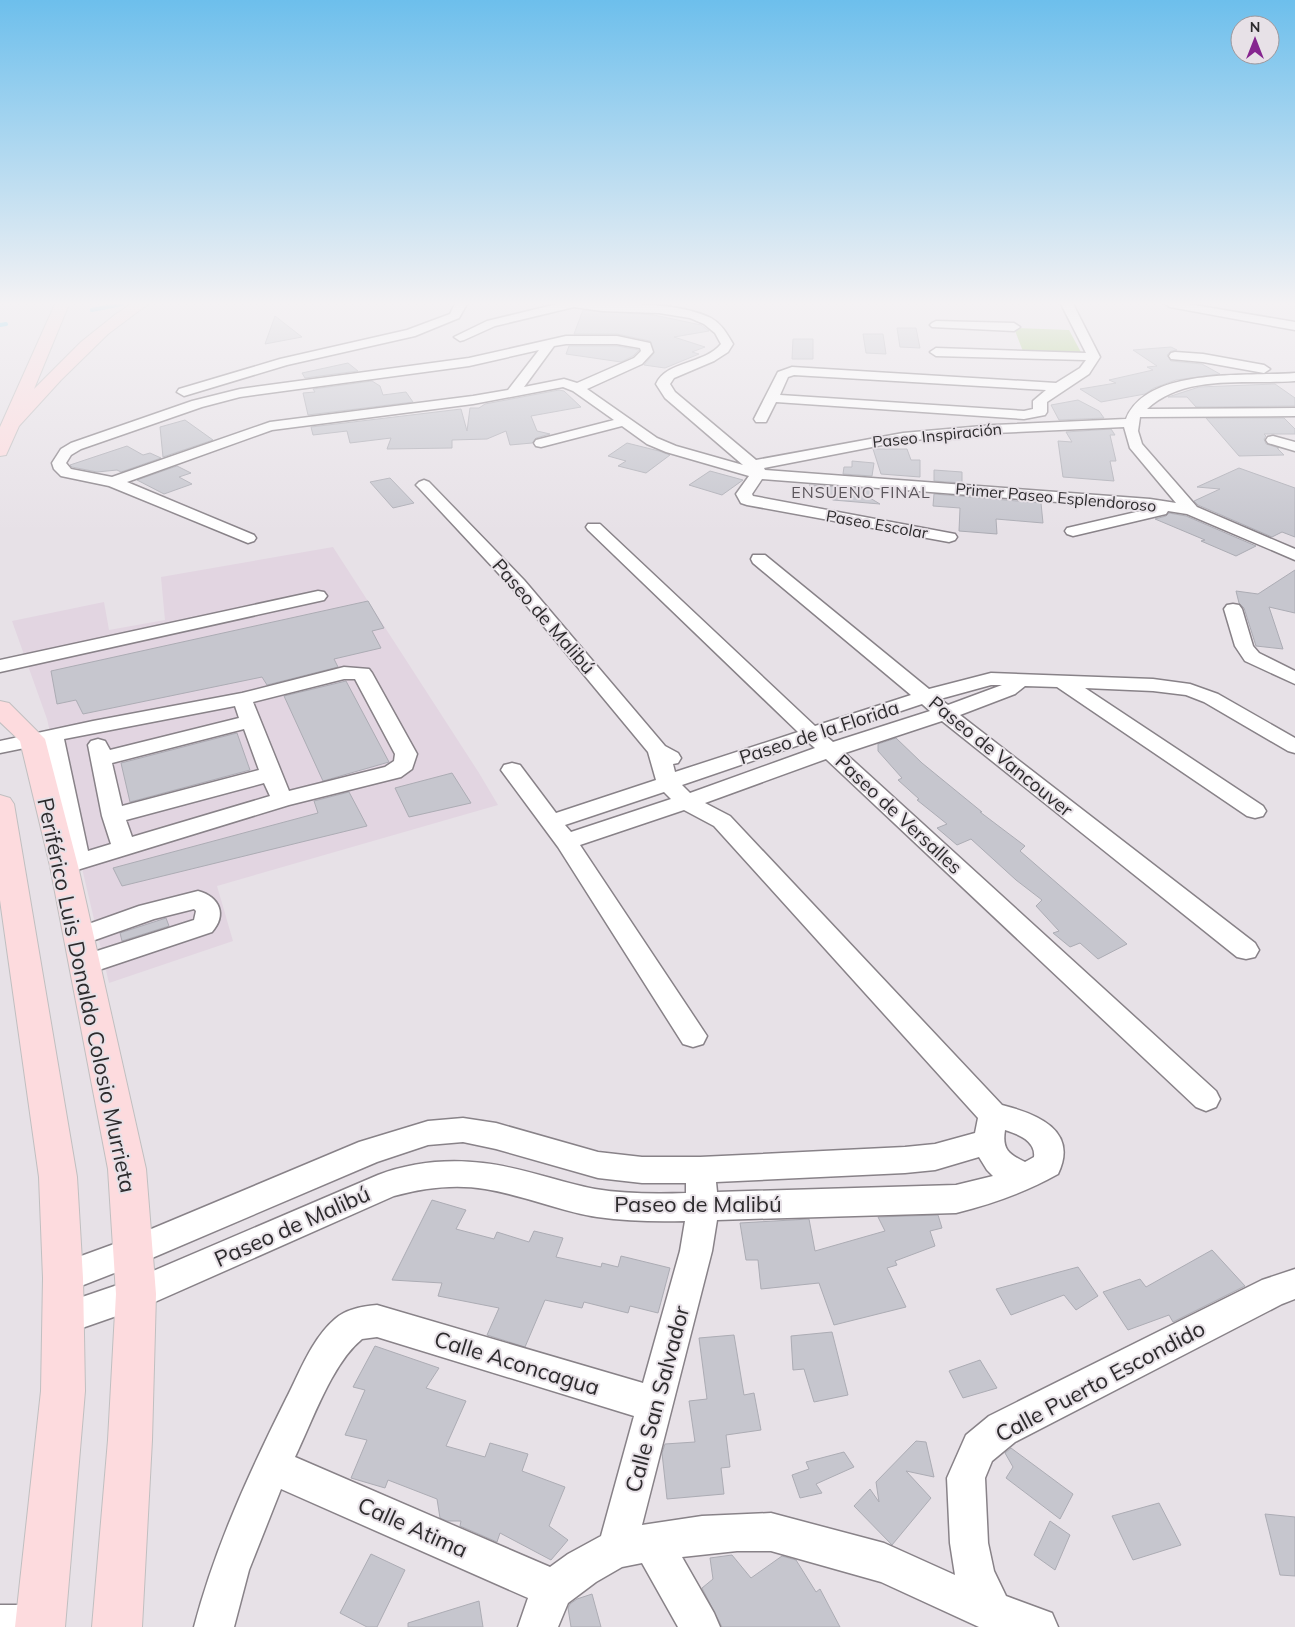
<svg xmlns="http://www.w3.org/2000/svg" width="1295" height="1627" font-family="Mulish,sans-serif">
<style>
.built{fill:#e2d5e1}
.green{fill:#a8cc7b}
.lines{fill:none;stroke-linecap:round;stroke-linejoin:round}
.stream{stroke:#54d0f3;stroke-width:4}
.building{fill:#c6c6ce;stroke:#acacb4}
.minor-casing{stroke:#888288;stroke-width:3}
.major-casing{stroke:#c0bfc0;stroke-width:2}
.minor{fill:#fff;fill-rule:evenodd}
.major{fill:#fddbde;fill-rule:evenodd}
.labels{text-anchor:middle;stroke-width:4;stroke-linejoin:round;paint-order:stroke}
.far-street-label{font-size:16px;fill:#2d2b2d;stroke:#e7e1e7}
.far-neighbourhood-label{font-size:16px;letter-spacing:1px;fill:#5b555b;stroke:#e7e1e7}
.street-label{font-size:19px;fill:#2d2b2d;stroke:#e7e1e7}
.near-street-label{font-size:22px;fill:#2d2b2d;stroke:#e7e1e7}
</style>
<rect width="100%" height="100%" fill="#e7e1e7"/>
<!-- built -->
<path class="built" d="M 333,547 L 479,773 L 498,805 L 217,886 L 233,941 L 109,983 L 47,719 L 12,621 L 104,602 L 109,630 L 165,620 L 161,577 Z"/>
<!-- green -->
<path class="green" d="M 1014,328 L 1069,330 L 1083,356 L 1024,354 Z"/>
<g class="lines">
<!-- stream -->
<g class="stream">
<path d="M 92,310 L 122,304"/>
<path d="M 0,325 L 6,324"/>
</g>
</g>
<!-- building -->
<g class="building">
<path d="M 583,310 L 654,315 L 701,325 L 709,331 L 674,337 L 705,347 L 692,352 L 699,354 L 665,368 L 644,365 L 654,353 L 650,341 L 617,334 L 574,334 Z"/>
<path d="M 275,316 L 302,337 L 265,344 Z"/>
<path d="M 897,328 L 916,328 L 920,348 L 900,347 Z"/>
<path d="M 863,334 L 883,334 L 886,354 L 866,353 Z"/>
<path d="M 793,339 L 813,339 L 813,359 L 792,359 Z"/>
<path d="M 569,346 L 617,346 L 639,350 L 633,356 L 621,362 L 566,354 Z"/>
<path d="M 1171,347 L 1177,350 L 1171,351 L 1167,355 L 1171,361 L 1202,364 L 1220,374 L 1176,380 L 1154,388 L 1145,394 L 1101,402 L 1080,389 L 1116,383 L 1109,380 L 1153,370 L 1147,367 L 1157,366 L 1133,350 Z"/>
<path d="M 348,363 L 358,371 L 305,378 L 302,373 Z"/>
<path d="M 372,381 L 380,386 L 383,395 L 406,392 L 413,402 L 308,415 L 303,393 L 315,392 L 313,389 Z"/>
<path d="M 1275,384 L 1295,398 L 1295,406 L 1196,407 L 1187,397 L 1168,397 L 1199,387 Z"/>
<path d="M 559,390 L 564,391 L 581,407 L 531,416 L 537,431 L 550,434 L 536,438 L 532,443 L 510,445 L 506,431 L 487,439 L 452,440 L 452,448 L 387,449 L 391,438 L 350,443 L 347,431 L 313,435 L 311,427 L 461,409 L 467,431 L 470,408 L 479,408 L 485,404 Z"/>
<path d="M 1078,400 L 1099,411 L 1104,418 L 1059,420 L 1051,405 Z"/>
<path d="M 1206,418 L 1284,418 L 1295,429 L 1295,434 L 1264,434 L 1266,436 L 1264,439 L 1266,444 L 1279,448 L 1277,448 L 1284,455 L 1239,456 Z"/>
<path d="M 185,420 L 213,440 L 163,457 L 160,427 Z"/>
<path d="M 1111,429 L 1115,435 L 1110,435 L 1116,461 L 1110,461 L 1114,481 L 1063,477 L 1058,441 L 1072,442 L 1066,432 Z"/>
<path d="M 627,443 L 659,451 L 670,455 L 646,473 L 618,466 L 626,461 L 608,456 Z"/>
<path d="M 127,446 L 143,455 L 150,453 L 161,458 L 121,472 L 117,470 L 97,472 L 72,467 L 70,465 Z"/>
<path d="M 873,449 L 907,449 L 911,460 L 920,460 L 920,477 L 881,474 Z"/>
<path d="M 852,461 L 874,463 L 872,476 L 843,474 L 844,467 L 852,467 Z"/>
<path d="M 177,466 L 191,473 L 179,477 L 192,484 L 164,494 L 137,480 Z"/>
<path d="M 1239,468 L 1295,488 L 1295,537 L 1282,532 L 1272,537 L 1198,505 L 1194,501 L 1220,489 L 1197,487 Z"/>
<path d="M 934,470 L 962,472 L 962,483 L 934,481 Z"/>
<path d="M 710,471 L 743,480 L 722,495 L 689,485 Z"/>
<path d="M 390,478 L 414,503 L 393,508 L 370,482 Z"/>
<path d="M 809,485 L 871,489 L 870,498 L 880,504 L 833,500 Z"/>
<path d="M 934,494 L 1041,503 L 1043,523 L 996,519 L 997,534 L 959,531 L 960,508 L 933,506 Z"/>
<path d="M 1169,513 L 1186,516 L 1256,546 L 1236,556 L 1201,541 L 1205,540 L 1155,519 L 1166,516 Z"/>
<path d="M 1295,570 L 1295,613 L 1269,607 L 1283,649 L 1256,646 L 1244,608 L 1239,603 L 1236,591 L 1258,594 Z"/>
<path d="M 368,601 L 384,628 L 372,631 L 381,648 L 334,659 L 338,667 L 267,685 L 262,677 L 83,714 L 76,700 L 57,704 L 51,671 Z"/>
<path d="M 346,681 L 389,762 L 323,781 L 284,696 Z"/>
<path d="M 237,733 L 250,770 L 130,802 L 121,763 Z"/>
<path d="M 896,738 L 922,763 L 982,812 L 980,812 L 1025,846 L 1020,851 L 1127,944 L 1098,959 L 1080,943 L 1070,947 L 1053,933 L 1059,931 L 1036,906 L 1042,900 L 1016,880 L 971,839 L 957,845 L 937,828 L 947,824 L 917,800 L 919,799 L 898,780 L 902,778 L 878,751 L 878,744 Z"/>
<path d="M 452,773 L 471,803 L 409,817 L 395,788 Z"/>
<path d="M 349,792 L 367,826 L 122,886 L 113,868 L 318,813 L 314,801 Z"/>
<path d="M 166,918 L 169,926 L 122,941 L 120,933 Z"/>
<path d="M 432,1200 L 466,1210 L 456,1229 L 494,1239 L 497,1232 L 529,1242 L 534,1231 L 563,1238 L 556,1257 L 601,1267 L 602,1263 L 618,1267 L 621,1256 L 670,1268 L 658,1313 L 630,1306 L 628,1313 L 584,1302 L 582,1308 L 545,1300 L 525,1347 L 487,1335 L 499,1308 L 438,1296 L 442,1283 L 392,1280 Z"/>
<path d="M 938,1215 L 942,1228 L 930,1231 L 935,1246 L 895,1261 L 897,1265 L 887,1268 L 906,1307 L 834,1325 L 819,1283 L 761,1289 L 758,1260 L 746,1260 L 740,1223 L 809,1219 L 815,1251 L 885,1231 L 878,1217 Z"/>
<path d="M 1212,1250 L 1245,1286 L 1173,1322 L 1169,1315 L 1128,1330 L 1103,1292 L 1140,1279 L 1146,1287 Z"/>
<path d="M 1078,1267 L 1098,1296 L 1076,1310 L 1064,1295 L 1011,1315 L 996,1289 Z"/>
<path d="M 832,1332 L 848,1395 L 814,1402 L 804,1369 L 793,1370 L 791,1336 Z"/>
<path d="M 734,1335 L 744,1395 L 754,1393 L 761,1430 L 726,1435 L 730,1467 L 721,1468 L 724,1494 L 667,1499 L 662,1453 L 665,1444 L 695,1442 L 689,1401 L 707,1399 L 699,1338 Z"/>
<path d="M 375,1346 L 439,1368 L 426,1388 L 466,1401 L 446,1446 L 485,1457 L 490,1443 L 528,1454 L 522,1471 L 565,1487 L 549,1526 L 568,1540 L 551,1560 L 500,1533 L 497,1542 L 460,1526 L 461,1521 L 447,1521 L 440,1518 L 437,1499 L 388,1480 L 385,1488 L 351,1478 L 367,1440 L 345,1435 L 365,1390 L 353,1387 Z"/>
<path d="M 980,1360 L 997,1388 L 963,1398 L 949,1371 Z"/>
<path d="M 916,1441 L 926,1442 L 934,1477 L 906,1471 L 931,1498 L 892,1545 L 854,1506 L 870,1489 L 879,1502 L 876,1482 Z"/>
<path d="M 1011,1448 L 1073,1494 L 1060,1519 L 1006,1478 L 1013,1467 L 1005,1453 Z"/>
<path d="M 844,1452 L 854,1467 L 816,1484 L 822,1493 L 800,1498 L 792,1475 L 809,1469 L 806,1462 Z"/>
<path d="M 1159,1503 L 1181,1545 L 1133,1560 L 1112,1516 Z"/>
<path d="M 1265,1514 L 1295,1517 L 1295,1576 L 1280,1575 Z"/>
<path d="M 1050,1521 L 1070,1535 L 1055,1570 L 1034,1555 Z"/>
<path d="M 371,1554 L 405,1570 L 377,1627 L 367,1627 L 340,1613 Z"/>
<path d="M 732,1555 L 751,1578 L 782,1556 L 796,1560 L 816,1592 L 820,1589 L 840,1627 L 722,1627 L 702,1588 L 713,1579 L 710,1558 Z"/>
<path d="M 592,1594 L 601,1627 L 571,1627 L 568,1608 L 570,1604 L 577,1599 Z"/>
<path d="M 479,1601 L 483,1627 L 408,1627 L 408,1623 Z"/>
</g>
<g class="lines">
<defs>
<g id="minor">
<path d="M 455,304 L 467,304 L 459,318 L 415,336 L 287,365 L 184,396 L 177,392 L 179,389 L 280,359 L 407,330 L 450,314 Z"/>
<path d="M 557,304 C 600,304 672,299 711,318 C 722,324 727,334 733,344 L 728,352 L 714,361 L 674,378 L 670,384 L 675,392 L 756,460 L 903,433 L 994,425 L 1126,419 C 1147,366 1249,377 1295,373 L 1295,381 C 1247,385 1186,373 1147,409 L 1295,408 L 1295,416 L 1140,417 L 1138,431 L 1142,444 L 1197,507 L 1295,549 L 1295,560 L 1187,514 L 1168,511 L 1166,514 L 1073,536 L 1067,534 L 1065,531 L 1067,528 L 1149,509 L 762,479 L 752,494 L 753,496 L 955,534 L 957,537 L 955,540 L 949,542 L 747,505 L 741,503 L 736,494 L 749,476 L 666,452 L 647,444 L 622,426 L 541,447 L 536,446 L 534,443 L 536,440 L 614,420 L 573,391 L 563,387 L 473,404 L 272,430 L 127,482 L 254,535 L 256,538 L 254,541 L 248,543 L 109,486 L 61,476 L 54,469 L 52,463 L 61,449 L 71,443 L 192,401 L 240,389 L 469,358 L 566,336 L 617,336 L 650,343 L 653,352 L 642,364 L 587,389 L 657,438 L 676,446 L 743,465 L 665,398 L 656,384 C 666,361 705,364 721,344 L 715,333 L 704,324 L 690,318 L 659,313 L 602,311 L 574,307 L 495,326 L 464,340 L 460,341 L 454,337 L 487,321 ZM 566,344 L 617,344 L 640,348 L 641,351 L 634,358 L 577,383 L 564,379 L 524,387 L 554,346 ZM 539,350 L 508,390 L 473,396 L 270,422 L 112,477 L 71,469 L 66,463 L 71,455 L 81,449 L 202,407 L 240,397 L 469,366 ZM 1124,427 L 1130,448 L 1176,503 L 1150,499 L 765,470 L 764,468 L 903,441 L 994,433 Z"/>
<path d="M 1061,304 L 1073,304 L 1100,357 L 1089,374 L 1047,402 L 1047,412 L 1045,415 L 1024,419 L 776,402 L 766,422 L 756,422 L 754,419 L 778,372 L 792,367 L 1056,383 L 1080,368 L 1086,360 L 936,356 L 930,352 L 936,348 L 1086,353 ZM 794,375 L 1046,390 L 1033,401 L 1033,409 L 1024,411 L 780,395 L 788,377 Z"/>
<path d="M 1165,304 L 1188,304 L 1295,322 L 1295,330 L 1170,307 Z"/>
<path d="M 936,321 L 1014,323 L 1020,327 L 1014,331 L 932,327 L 930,325 L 932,323 Z"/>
<path d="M 1175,352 L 1203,354 L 1264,365 L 1270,369 L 1264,373 L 1203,362 L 1171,359 L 1169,356 L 1171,353 Z"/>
<path d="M 1273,436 L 1295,442 L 1295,451 L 1268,443 L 1266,440 L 1268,437 Z"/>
<path d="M 424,480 L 429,482 L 524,580 L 665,746 L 678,753 L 681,758 L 678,763 L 673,764 L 675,772 L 798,732 L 588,530 L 586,527 L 588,524 L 600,524 L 815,726 L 911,695 L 753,563 L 751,559 L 753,555 L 765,555 L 929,689 L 991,673 L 1153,679 L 1190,684 L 1218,694 L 1295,738 L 1295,753 L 1288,751 L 1204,702 L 1186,695 L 1153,691 L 1085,688 L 1263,806 L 1266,811 L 1263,816 L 1255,818 L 1247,816 L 1057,687 L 1025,686 L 1015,694 L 960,715 L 1255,943 L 1259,950 L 1255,957 L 1246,959 L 1237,957 L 942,721 L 845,753 L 1216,1091 L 1220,1099 L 1216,1107 L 1206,1111 L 1196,1107 L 826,759 L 705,803 L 730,816 L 1002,1105 C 1037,1114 1079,1130 1058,1174 C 1026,1192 992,1204 956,1213 L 717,1220 L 712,1251 L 642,1525 L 702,1516 L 771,1513 L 884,1543 L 955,1575 L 950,1543 L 947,1478 L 966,1435 L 989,1416 L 1262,1280 L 1295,1269 L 1295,1299 L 1282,1304 L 1015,1442 L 992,1461 L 985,1478 L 988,1543 L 994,1571 L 1006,1596 L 1052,1613 L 1058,1627 L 979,1627 L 881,1582 L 771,1551 L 737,1551 L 682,1557 L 714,1613 L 720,1627 L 678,1627 L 642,1563 L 622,1567 L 596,1582 L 568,1603 L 558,1627 L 518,1627 L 528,1598 L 281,1489 L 249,1570 L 234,1627 L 194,1627 C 215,1547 249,1473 286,1399 C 300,1372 311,1340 335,1319 C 346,1309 363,1306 377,1305 L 643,1383 L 680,1251 L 685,1221 C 656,1222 626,1221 597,1217 C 559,1211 523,1195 485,1189 C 455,1184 423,1188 394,1196 L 148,1305 L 62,1335 L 50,1330 L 45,1319 L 50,1308 L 132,1280 L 378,1175 C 412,1162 448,1159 483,1163 C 521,1167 558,1182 595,1189 C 625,1194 656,1194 686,1193 L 686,1183 L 642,1183 L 598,1178 L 496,1149 L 463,1142 L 428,1145 L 377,1162 L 145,1261 L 63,1293 L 51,1289 L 47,1278 L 51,1267 L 125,1240 L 359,1142 L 428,1121 L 463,1118 L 496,1123 L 598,1152 L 642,1157 L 700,1157 L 905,1147 L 935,1144 L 975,1133 L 978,1118 L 714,826 L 684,810 L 580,845 L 707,1036 L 703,1044 L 693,1047 L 683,1044 L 558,847 L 501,770 L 504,765 L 512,763 L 520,765 L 556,813 L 656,780 L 648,752 L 512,588 L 419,488 L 416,485 L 419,482 ZM 991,685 L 1002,685 L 948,705 L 940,699 ZM 922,704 L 930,711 L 833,742 L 826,736 ZM 808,742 L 815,748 L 690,793 L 682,785 ZM 664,792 L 671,799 L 571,832 L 565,825 ZM 1005,1130 C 1018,1134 1036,1141 1034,1157 L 1025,1162 C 1008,1154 1002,1149 1005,1130 ZM 979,1157 L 987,1170 L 993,1176 L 956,1185 L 717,1192 L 716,1182 L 905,1173 L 935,1170 ZM 377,1337 L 634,1416 L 601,1536 L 568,1554 L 550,1567 L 295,1457 C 312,1422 332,1363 362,1339 Z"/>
<path d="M 318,591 L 324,592 L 327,596 L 324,600 L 0,672 L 0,660 Z"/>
<path d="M 1233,604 L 1239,605 L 1242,609 L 1253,646 L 1259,653 L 1295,671 L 1295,684 L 1245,661 L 1235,646 L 1224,609 L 1227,605 Z"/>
<path d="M 344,667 L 369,669 L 372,673 L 417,754 L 412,769 L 401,777 L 289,805 L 64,874 L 56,872 L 52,866 L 56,860 L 66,857 L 44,744 L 0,753 L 0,741 L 93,721 L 242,693 ZM 344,679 L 355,679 L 395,754 L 394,761 L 385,767 L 289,791 L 253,702 ZM 235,706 L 239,718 L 110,750 L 105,741 L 98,739 L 91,741 L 88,745 L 102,816 L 111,844 L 88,851 L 64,739 ZM 244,729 L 259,770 L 122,806 L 112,763 ZM 264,783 L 270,796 L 132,837 L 126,820 Z"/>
<path d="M 198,891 C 220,897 227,915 212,932 L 84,975 L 75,972 L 71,965 L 75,958 L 194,920 L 196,911 L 194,909 L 154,919 L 78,946 L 69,943 L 65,937 L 69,931 L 139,906 Z"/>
<path d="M 0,1605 L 40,1605 L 54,1611 L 60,1625 L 59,1627 L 0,1627 Z"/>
</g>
<g id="major">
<path d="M 55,304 L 69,304 L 34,389 L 81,342 L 116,314 L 131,304 L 148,304 L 108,334 L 61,380 L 19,426 L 6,455 L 0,456 L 0,427 Z"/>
<path d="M 0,701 L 9,703 L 45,739 L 78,866 L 146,1169 L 156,1294 L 152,1440 L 142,1627 L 92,1627 L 108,1440 L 116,1294 L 108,1169 L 50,866 L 20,741 L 0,722 Z"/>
<path d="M 0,795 L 10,798 L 14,804 L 77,1177 L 83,1278 L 85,1391 L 65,1627 L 15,1627 L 41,1391 L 43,1278 L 39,1177 L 0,900 Z"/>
</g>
</defs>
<!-- minor casing -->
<use href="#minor" class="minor-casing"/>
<!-- major casing -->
<use href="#major" class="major-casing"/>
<!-- minor -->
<use href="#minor" class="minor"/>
<!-- major -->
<use href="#major" class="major"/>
</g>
<!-- sky -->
<linearGradient id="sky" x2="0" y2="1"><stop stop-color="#6dbfec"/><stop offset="0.57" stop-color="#f4f2f4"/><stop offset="1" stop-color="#f4f2f4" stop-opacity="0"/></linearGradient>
<rect width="1295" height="532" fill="url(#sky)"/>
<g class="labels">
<!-- far-street labels -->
<g class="far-street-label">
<text transform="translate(937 435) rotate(-6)" y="6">Paseo Inspiración</text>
<text transform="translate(1056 497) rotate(5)" y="6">Primer Paseo Esplendoroso</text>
<text transform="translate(877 524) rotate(10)" y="6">Paseo Escolar</text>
</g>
<!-- far-neighbourhood labels -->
<g class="far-neighbourhood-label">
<text x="861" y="498">ENSUENO FINAL</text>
</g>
<!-- street labels -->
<g class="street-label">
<text transform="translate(544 616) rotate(49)" y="7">Paseo de Malibú</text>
<text transform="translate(819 732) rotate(-18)" y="7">Paseo de la Florida</text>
<text transform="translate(1001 756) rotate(39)" y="7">Paseo de Vancouver</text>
<text transform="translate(899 814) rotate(43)" y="7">Paseo de Versalles</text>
</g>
<!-- near-street labels -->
<g class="near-street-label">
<text transform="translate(87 995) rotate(78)" y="8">Periférico Luis Donaldo Colosio Murrieta</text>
<text x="698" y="1212">Paseo de Malibú</text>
<text transform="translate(292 1226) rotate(-24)" y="8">Paseo de Malibú</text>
<text transform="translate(517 1363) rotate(17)" y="8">Calle Aconcagua</text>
<text transform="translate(1100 1381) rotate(-28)" y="8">Calle Puerto Escondido</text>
<text transform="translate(657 1399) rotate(-75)" y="8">Calle San Salvador</text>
<text transform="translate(413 1527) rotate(24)" y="8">Calle Atima</text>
</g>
</g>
<!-- north arrow -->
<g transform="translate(1255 40)"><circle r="24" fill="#e7e1e7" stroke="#9d989d"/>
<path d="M0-4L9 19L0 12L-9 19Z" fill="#86258f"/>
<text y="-8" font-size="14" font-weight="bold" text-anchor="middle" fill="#2d2b2d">N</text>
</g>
</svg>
